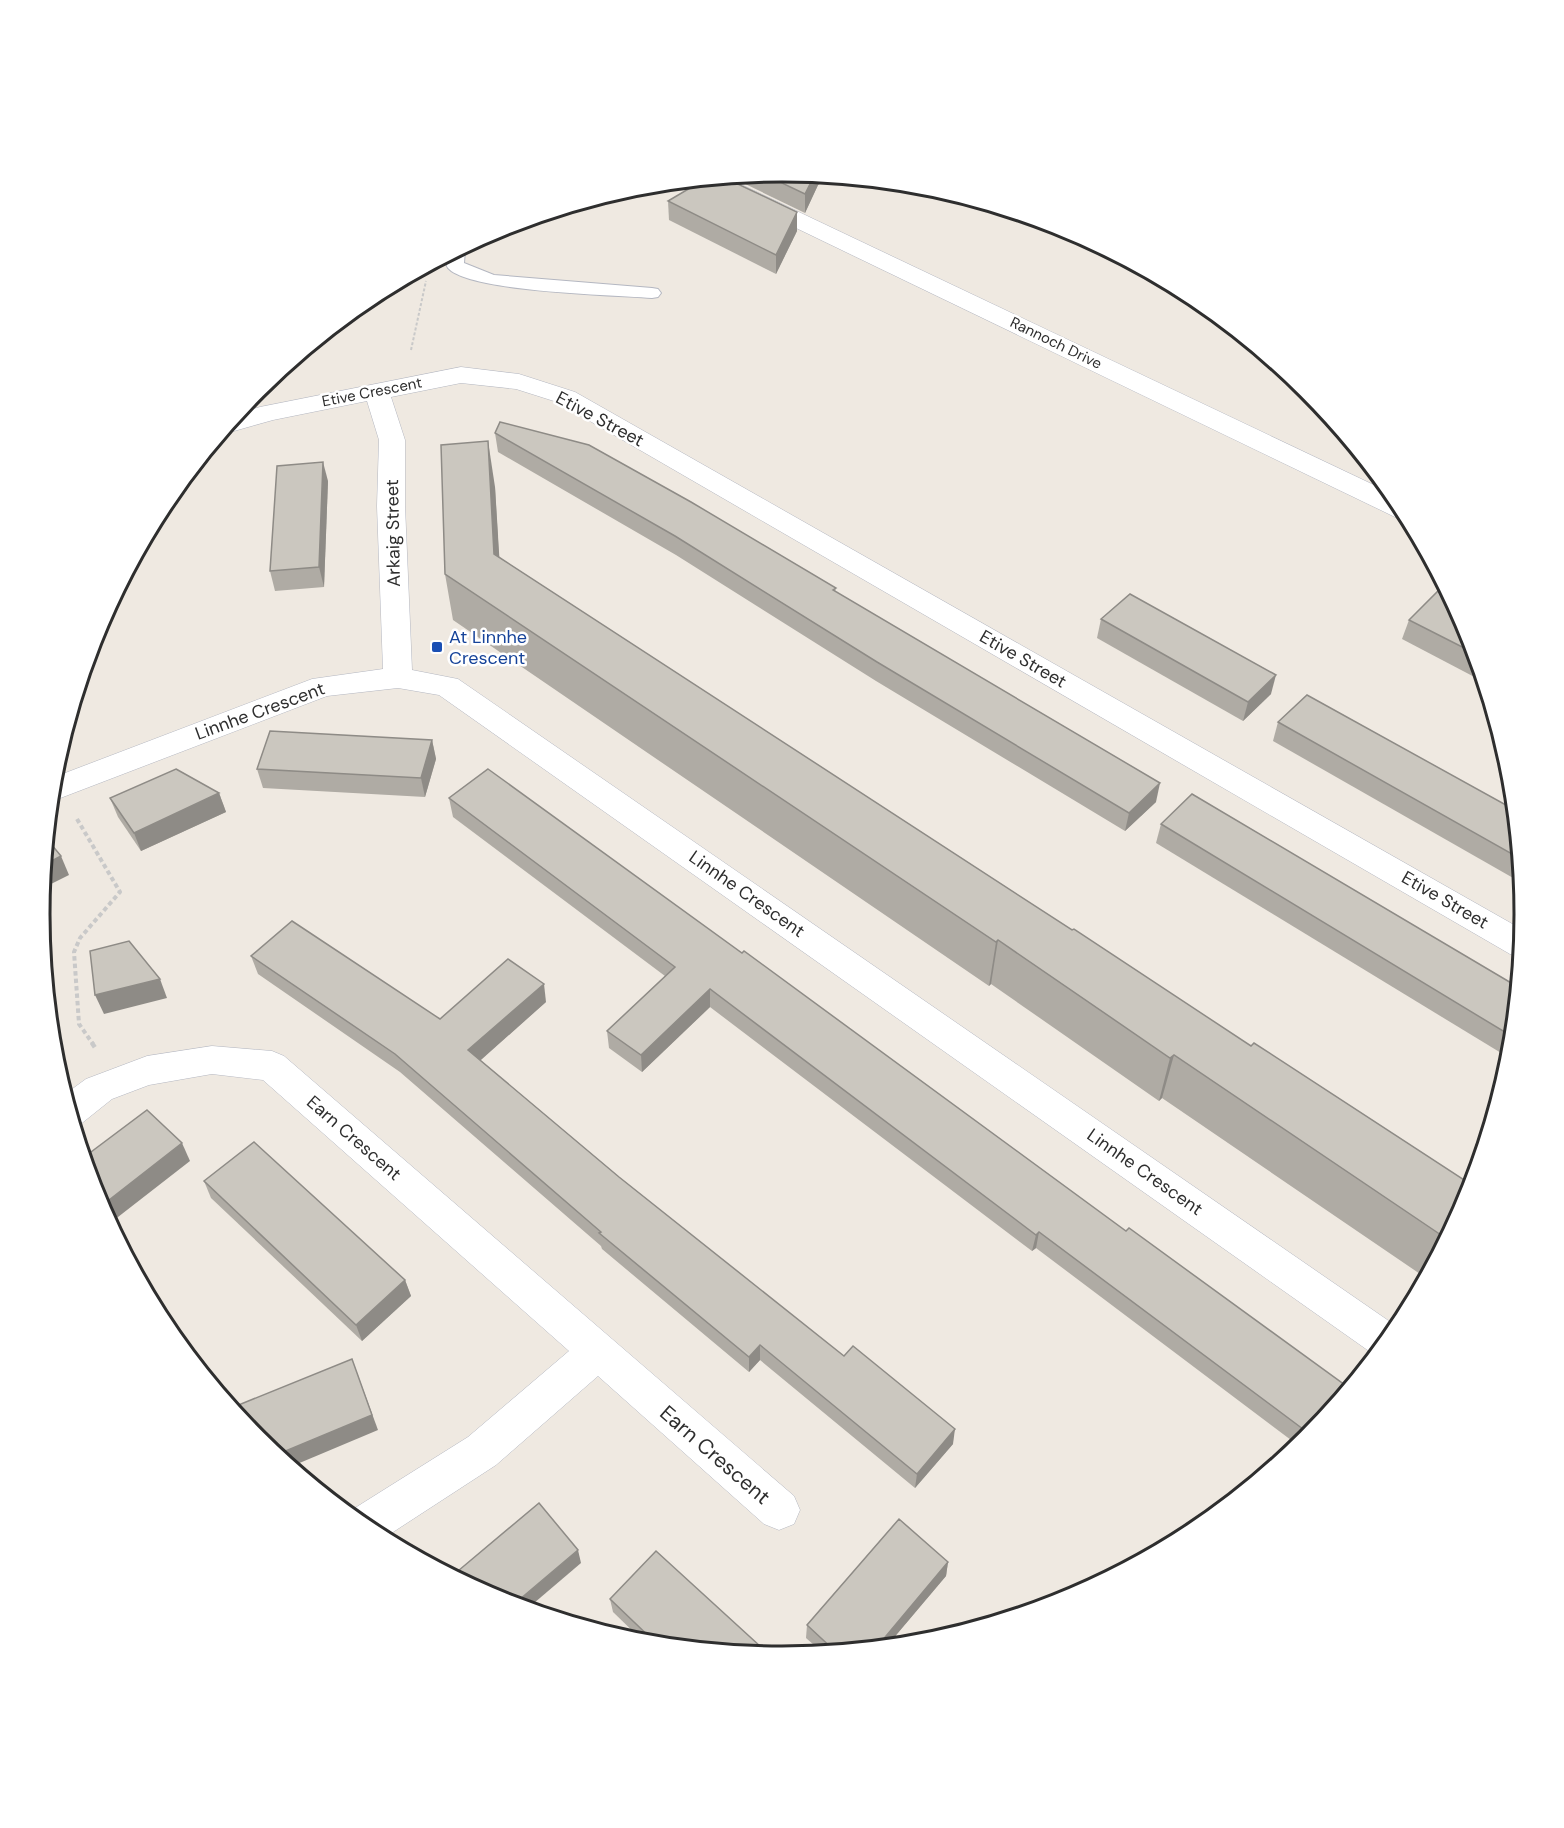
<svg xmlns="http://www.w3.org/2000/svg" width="1564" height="1828" font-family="'DM Sans',sans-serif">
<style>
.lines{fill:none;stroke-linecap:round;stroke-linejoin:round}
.service-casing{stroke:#b4b7c1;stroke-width:2}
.minor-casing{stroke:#b4b7c1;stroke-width:1}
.path-far2{stroke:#c9c9c9;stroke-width:2;stroke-dasharray:3 2;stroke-linecap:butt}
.path-far1{stroke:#c9c9c9;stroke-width:4;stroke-dasharray:4.5 3;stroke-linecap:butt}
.path{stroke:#c9c9c9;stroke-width:4.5;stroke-dasharray:5 4;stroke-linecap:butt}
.service{fill:#fff;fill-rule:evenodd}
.minor{fill:#fff;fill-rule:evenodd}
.wall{fill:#afaba4}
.shaded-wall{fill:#8e8b86}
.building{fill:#cbc7bf;stroke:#8e8b86;stroke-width:1.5}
.transit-dot{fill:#1a4fb4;stroke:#fff;stroke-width:2}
.labels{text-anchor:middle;stroke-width:5;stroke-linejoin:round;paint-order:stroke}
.far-street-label{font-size:15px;fill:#2e2e2e;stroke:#fff}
.street-label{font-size:18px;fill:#2e2e2e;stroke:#fff}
.transit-label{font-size:18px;fill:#164399;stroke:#fff;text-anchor:start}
.near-street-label{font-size:21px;fill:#2e2e2e;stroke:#fff}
.rim{fill:none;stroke:#2e2e2e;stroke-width:3}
</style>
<rect width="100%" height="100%" fill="#efe9e1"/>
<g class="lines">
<defs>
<path id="service" d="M 462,247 L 465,250 L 464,263 L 494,275 L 652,288 L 658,289 L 661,293 L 658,297 L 652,298 C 615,295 469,292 448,268 C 445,264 447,259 447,255 Z"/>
<g id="minor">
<path d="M 725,177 L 1395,495 L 1409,519 L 1395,517 L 709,186 L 698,184 L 695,180 Z"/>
<path d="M 461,367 L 519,374 L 575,392 L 1523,930 L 1521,958 L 1510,954 L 557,402 L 516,389 L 461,383 L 391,397 L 405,440 L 405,506 L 412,670 L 458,679 L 1399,1328 L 1376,1356 L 439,695 L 398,688 L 327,696 L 50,802 L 52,778 L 312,679 L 383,669 L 377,506 L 379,440 L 367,401 L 273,420 L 227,433 L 221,432 L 236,414 L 260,407 Z"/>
<path d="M 212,1046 L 272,1051 L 284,1056 L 794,1496 L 800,1510 L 794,1524 L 779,1530 L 764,1524 L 598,1376 L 496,1465 L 390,1534 L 381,1538 L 369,1532 L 347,1513 L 468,1437 L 569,1351 L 263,1080 L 212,1074 L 149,1085 L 112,1099 L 82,1123 L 73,1126 L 64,1095 L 86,1079 L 147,1056 Z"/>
</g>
</defs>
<!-- service casing -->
<use href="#service" class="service-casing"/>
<!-- minor casing -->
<use href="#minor" class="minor-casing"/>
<!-- path-far2 -->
<path class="path-far2" d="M 411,350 L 426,281"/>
<!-- path-far1 -->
<path class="path-far1" d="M 77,819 L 120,892 L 80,938 L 74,952 L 79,1024 L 93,1044"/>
<!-- path -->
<path class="path" d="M 92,1043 L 96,1049"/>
<!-- service -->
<use href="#service" class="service"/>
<!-- minor -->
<use href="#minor" class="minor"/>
</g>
<!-- wall -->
<g class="wall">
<path d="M 782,171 L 818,185 L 805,213 L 737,180 L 737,175 Z"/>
<path d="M 668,201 L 797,212 L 797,231 L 776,274 L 669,220 Z"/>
<path d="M 495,433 L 836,588 L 835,592 L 1156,802 L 1125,831 L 876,681 L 676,555 L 498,452 Z"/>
<path d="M 328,481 L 324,587 L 275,591 L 270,571 Z"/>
<path d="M 495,487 L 499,557 L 1468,1199 L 1426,1278 L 1162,1098 L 1159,1101 L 991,984 L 989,986 L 453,620 L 445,574 Z"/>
<path d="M 1101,619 L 1271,694 L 1243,721 L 1097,638 Z"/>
<path d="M 1409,620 L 1469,630 L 1484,682 L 1402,639 Z"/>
<path d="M 1278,722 L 1515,810 L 1522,883 L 1273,741 Z"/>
<path d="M 432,740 L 436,759 L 425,797 L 263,788 L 257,769 Z"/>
<path d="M 219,793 L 226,812 L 141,851 L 118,817 L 110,798 Z"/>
<path d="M 449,798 L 1126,1231 L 1349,1388 L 1307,1440 L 1299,1446 L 1036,1248 L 1032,1251 L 710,1007 L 642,1072 L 609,1048 L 607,1031 L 665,976 L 453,817 Z"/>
<path d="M 1161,824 L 1518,987 L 1511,1059 L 1156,843 Z"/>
<path d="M 251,956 L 440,1019 L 546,1002 L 480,1060 L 619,1177 L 953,1444 L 915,1488 L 760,1360 L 749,1372 L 602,1249 L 601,1246 L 400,1072 L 258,974 Z"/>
<path d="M 204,1181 L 405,1280 L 411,1296 L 362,1341 L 211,1198 Z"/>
<path d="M 948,1562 L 946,1576 L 886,1647 L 823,1653 L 806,1638 L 807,1625 Z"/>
<path d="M 610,1599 L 761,1655 L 646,1644 L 613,1612 Z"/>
</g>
<!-- shaded-wall -->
<g class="shaded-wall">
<path d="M 815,174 L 833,176 L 818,185 L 805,213 L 805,194 Z"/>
<path d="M 797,212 L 797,231 L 776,274 L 776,255 Z"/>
<path d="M 488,441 L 495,487 L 502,600 L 494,554 Z"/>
<path d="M 323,462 L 328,481 L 324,587 L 319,567 Z"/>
<path d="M 1276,675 L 1271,694 L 1243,721 L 1248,702 Z"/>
<path d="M 432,740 L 436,759 L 425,797 L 421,778 Z"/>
<path d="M 1160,783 L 1156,802 L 1125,831 L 1129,813 Z"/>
<path d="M 219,793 L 226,812 L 141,851 L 134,833 Z"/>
<path d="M 61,856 L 69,875 L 41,889 L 44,865 Z"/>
<path d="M 998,940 L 991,984 L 989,986 L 996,942 Z"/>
<path d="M 160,979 L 167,998 L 104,1014 L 95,995 Z"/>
<path d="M 544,984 L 546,1002 L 472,1068 L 468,1050 Z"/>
<path d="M 710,989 L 710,1007 L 642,1072 L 641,1055 Z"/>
<path d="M 1174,1055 L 1162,1098 L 1159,1101 L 1170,1058 Z"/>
<path d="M 182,1143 L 190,1161 L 109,1224 L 100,1207 Z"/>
<path d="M 1039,1232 L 1036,1248 L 1032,1251 L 1036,1235 Z"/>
<path d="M 405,1280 L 411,1296 L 362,1341 L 356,1325 Z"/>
<path d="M 760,1345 L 760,1360 L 749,1372 L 749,1357 Z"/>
<path d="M 352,1359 L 378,1430 L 290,1467 L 276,1455 Z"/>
<path d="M 955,1429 L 953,1444 L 915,1488 L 917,1474 Z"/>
<path d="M 578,1550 L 581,1563 L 527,1609 L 513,1605 Z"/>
<path d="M 948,1562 L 946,1576 L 886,1647 L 876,1648 Z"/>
<path d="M 761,1647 L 761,1655 L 754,1654 Z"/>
</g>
<!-- building -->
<g class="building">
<path d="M 782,171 L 815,174 L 805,194 L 761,173 Z"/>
<path d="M 723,177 L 797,212 L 776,255 L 668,201 L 707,178 Z"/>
<path d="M 500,422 L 589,445 L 691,502 L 836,588 L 833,590 L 1160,783 L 1129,813 L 877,662 L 675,536 L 495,433 Z"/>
<path d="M 488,441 L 494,554 L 1072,930 L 1074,929 L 1251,1046 L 1254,1043 L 1472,1185 L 1468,1199 L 1447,1239 L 1174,1055 L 1170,1058 L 998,940 L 996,942 L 445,574 L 441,445 Z"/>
<path d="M 323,462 L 319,567 L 270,571 L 277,466 Z"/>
<path d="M 1439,590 L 1450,595 L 1469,630 L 1476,654 L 1409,620 Z"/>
<path d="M 1130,594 L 1276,675 L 1248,702 L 1101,619 Z"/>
<path d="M 1307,695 L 1515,810 L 1519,858 L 1278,722 Z"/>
<path d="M 270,731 L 432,740 L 421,778 L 257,769 Z"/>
<path d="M 176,769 L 219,793 L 134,833 L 110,798 Z"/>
<path d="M 488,769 L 742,953 L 744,951 L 1126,1231 L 1129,1228 L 1349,1388 L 1311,1435 L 1039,1232 L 1036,1235 L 710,989 L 641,1055 L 607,1031 L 675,967 L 449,798 Z"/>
<path d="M 1192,794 L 1518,987 L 1513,1037 L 1161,824 Z"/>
<path d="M 46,838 L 61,856 L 44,865 Z"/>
<path d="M 292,921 L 440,1019 L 508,959 L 544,984 L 468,1050 L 619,1177 L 844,1356 L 853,1346 L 955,1429 L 917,1474 L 760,1345 L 749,1357 L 599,1233 L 601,1232 L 395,1054 L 251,956 Z"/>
<path d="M 129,941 L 160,979 L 95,995 L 90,951 Z"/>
<path d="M 147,1110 L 182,1143 L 100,1207 L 95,1198 L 83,1158 Z"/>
<path d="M 254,1142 L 405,1280 L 356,1325 L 204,1181 Z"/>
<path d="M 352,1359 L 372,1415 L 276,1455 L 256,1439 L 231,1408 Z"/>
<path d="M 539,1503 L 578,1550 L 513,1605 L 497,1600 L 452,1576 Z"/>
<path d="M 899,1519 L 948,1562 L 876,1648 L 836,1652 L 807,1625 Z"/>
<path d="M 656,1551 L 761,1647 L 754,1654 L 658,1645 L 610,1599 Z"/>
</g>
<!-- markers -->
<rect class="transit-dot" x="431" y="641" width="12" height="12" rx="3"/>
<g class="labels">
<!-- far-street labels -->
<g class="far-street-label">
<text transform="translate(1056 343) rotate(26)" y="5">Rannoch Drive</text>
<text transform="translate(372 392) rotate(-11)" y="5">Etive Crescent</text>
</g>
<!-- street labels -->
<g class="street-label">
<text transform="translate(600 419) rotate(28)" y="6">Etive Street</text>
<text transform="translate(393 533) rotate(-91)" y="6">Arkaig Street</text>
<text transform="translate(1023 659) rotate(30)" y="6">Etive Street</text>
<text transform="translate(260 711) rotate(-20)" y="6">Linnhe Crescent</text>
<text transform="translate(747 894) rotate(35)" y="6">Linnhe Crescent</text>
<text transform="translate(1445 900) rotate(30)" y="6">Etive Street</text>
<text transform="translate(354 1138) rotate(41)" y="6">Earn Crescent</text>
<text transform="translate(1145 1172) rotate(35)" y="6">Linnhe Crescent</text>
</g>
<!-- transit labels -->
<g class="transit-label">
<text x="449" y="643">At Linnhe<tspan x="449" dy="21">Crescent</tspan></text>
</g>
<!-- near-street labels -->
<g class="near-street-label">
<text transform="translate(715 1455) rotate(41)" y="7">Earn Crescent</text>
</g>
</g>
<!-- crop -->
<path d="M0 0H1564V1828H0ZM50 914a732 732 0 1 1 1464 0a732 732 0 1 1-1464 0Z" fill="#fff" fill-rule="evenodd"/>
<path class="rim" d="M50 914a732 732 0 1 1 1464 0a732 732 0 1 1-1464 0Z"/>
</svg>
